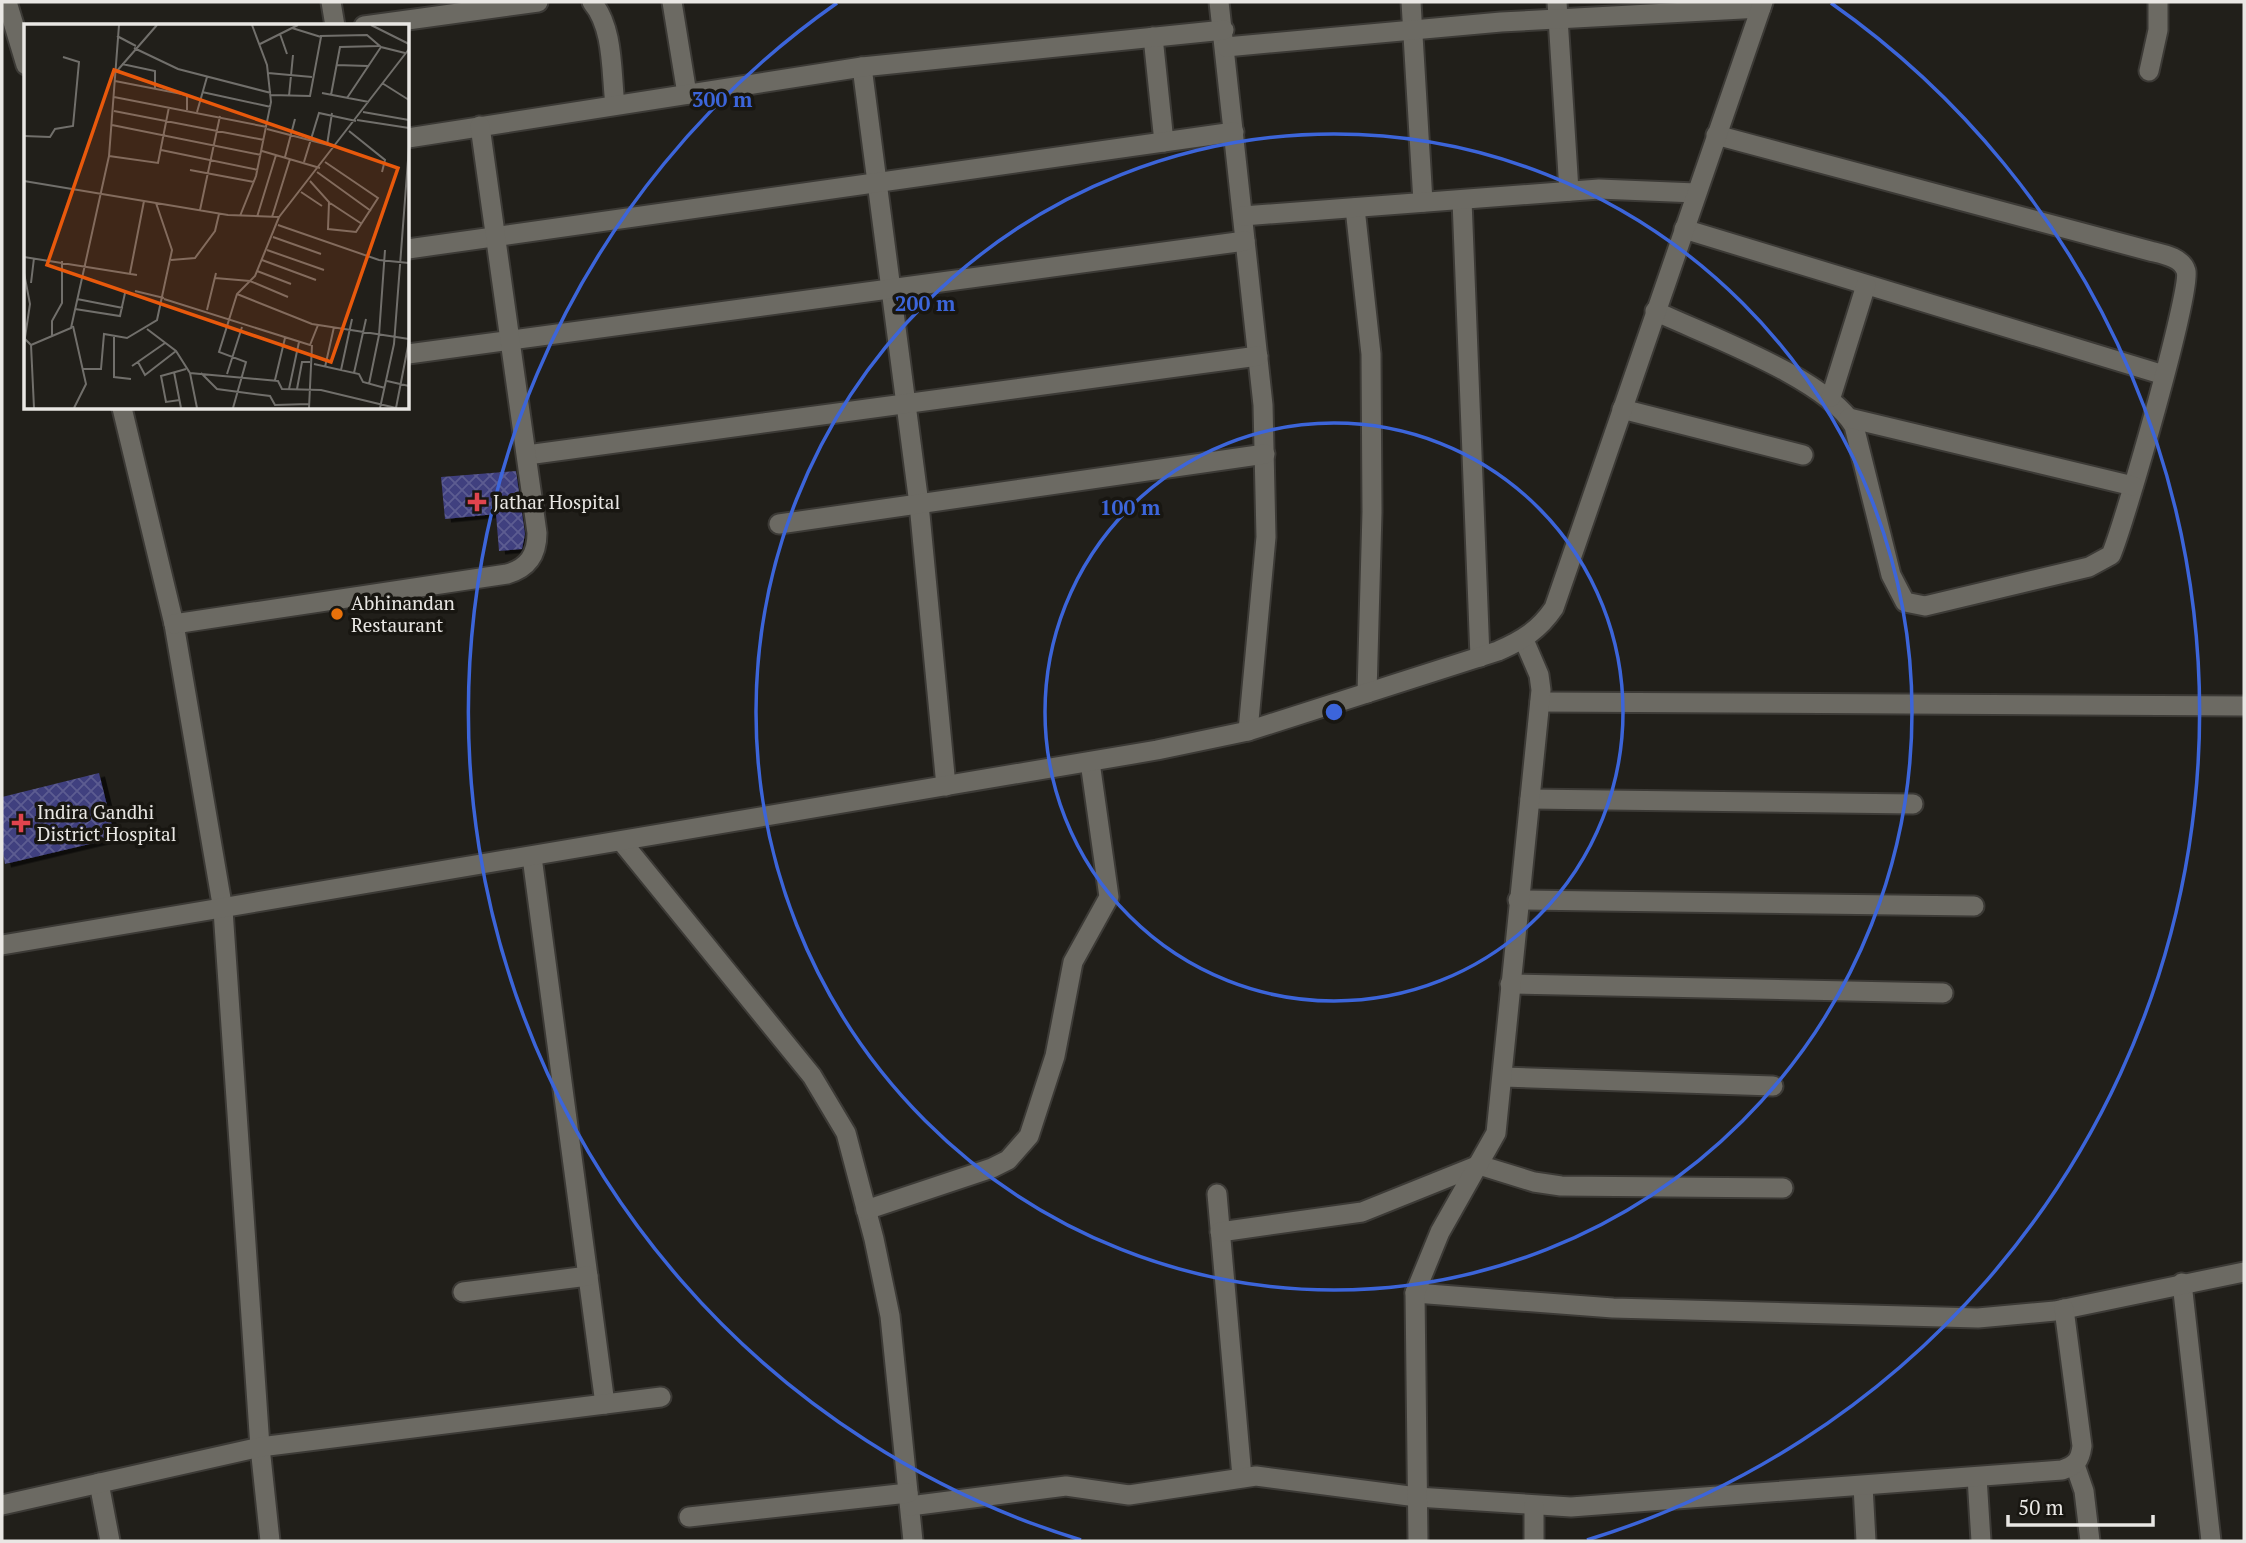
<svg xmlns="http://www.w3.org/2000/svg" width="2246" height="1543" font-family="'PT Serif',serif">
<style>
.building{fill:url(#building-cross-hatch);filter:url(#shadow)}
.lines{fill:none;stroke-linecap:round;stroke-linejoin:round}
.minor-casing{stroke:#3c3a36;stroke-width:23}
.tertiary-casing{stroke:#3c3a36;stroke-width:23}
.minor{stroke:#6c6a63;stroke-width:19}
.tertiary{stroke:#6c6a63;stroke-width:19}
.ring{fill:none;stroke:#3c65da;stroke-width:3.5}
.health-dot{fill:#e0444e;stroke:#181611;stroke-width:2.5}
.food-dot{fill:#e8710a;stroke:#181611;stroke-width:2.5}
.labels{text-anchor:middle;stroke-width:7;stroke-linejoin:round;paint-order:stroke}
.poi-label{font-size:19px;fill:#e9e7e4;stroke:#181611;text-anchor:start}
.inset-road{fill:none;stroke:#716f6b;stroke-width:2}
.view{fill:#e8590c;fill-opacity:0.15;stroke:#e8590c;stroke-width:3.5}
.inset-edge{fill:none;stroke:#e9e7e4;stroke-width:3.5}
.centre{fill:#3c65da;stroke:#181611;stroke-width:3.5}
.ring-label{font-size:21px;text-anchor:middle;font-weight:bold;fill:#3c65da;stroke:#181611;stroke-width:7;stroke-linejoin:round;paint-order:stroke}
</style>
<defs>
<pattern id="building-cross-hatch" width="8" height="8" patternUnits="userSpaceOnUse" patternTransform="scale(1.75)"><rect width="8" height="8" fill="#40407f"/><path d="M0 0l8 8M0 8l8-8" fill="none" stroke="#5c5c91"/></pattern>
<filter id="shadow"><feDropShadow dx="6" dy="3.5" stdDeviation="0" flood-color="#0009"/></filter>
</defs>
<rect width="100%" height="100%" fill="#211f1a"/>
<!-- building -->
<g class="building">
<path d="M 516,471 L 525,534 L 522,549 L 499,551 L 496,514 L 445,519 L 441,477 Z"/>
<path d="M 99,773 L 115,838 L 5,864 L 2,849 L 2,797 Z"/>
</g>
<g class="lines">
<defs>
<g id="minor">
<path d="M 7,2 L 26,65"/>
<path d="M 331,2 L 335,26"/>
<path d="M 592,2 C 614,28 611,72 615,105"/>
<path d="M 672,2 L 687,94"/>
<path d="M 1219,2 L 1263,405 L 1266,537 L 1248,731"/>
<path d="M 1411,2 L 1423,202"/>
<path d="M 1557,2 L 1569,191"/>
<path d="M 364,26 L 538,2"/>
<path d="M 1153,37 L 1164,142"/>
<path d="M 1226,47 L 1501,22 L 1761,8"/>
<path d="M 862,67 L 919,504 L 946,786"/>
<path d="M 2149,71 L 2158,30 L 2158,2"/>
<path d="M 408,138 L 862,67 L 1224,30"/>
<path d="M 1462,200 L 1480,657"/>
<path d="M 1355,208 L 1371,354 L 1372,512 L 1367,693"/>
<path d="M 1243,216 L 1599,189 L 1696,193"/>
<path d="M 1684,229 L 2164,375"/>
<path d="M 408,249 L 1234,132"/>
<path d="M 1655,311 C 1708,336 1826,378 1854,426 L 1891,575 L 1905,602 L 1925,606 L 2089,567 L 2111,555 C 2124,525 2192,290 2186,271 C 2182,257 2162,254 2150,251 L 1716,135"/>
<path d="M 408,354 L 1245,241"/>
<path d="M 1831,397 L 1866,285"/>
<path d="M 122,408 L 174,624 L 223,910 L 260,1447 L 270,1541"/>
<path d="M 1622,409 L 1803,455"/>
<path d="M 1849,418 L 2133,486"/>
<path d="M 527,455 L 1258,356"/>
<path d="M 779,524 L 1265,454"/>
<path d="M 174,624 L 507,574 C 528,568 537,555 537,533 L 480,126"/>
<path d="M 1540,702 L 2244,706"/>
<path d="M 1530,799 L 1913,804"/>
<path d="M 622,842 L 812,1076 L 846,1133 L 874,1239 L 890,1316 L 913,1541"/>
<path d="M 532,857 L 605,1404"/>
<path d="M 1518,900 L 1974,906"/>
<path d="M 1510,984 L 1943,993"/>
<path d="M 1503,1077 L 1773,1086"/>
<path d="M 1217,1194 L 1242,1477"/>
<path d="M 866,1210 L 992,1168 L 1008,1160 L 1029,1136 L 1055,1056 L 1073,962 L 1109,897 L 1090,762"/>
<path d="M 1220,1232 L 1362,1212 L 1479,1165 L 1534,1182 L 1561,1186 L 1783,1188"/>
<path d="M 2182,1283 L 2211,1541"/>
<path d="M 463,1292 L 588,1276"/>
<path d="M 1415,1293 L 1613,1308 L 1978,1318 L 2055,1311 L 2244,1272"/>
<path d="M 2075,1465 L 2084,1491 L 2090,1541"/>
<path d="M 1977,1477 L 1981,1541"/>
<path d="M 99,1483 L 110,1541"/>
<path d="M 1863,1486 L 1866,1541"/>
<path d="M 2,1505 L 260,1447 L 661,1397"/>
<path d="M 910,1506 L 1066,1486 L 1129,1495 L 1256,1476 L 1417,1497 L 1571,1507 L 2062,1470 C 2076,1465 2080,1461 2082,1446 L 2064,1309"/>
<path d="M 1534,1506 L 1534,1541"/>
<path d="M 689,1517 L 908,1493"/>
<path d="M 1418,1541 L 1415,1293 L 1440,1232 L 1496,1133 L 1541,690 L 1539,675 L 1524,640"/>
</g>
<path id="tertiary" d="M 2,945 L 1157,750 L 1248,731 L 1498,651 C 1523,640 1539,630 1554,608 L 1763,2"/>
</defs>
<!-- minor casing -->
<use href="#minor" class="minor-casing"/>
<!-- tertiary casing -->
<use href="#tertiary" class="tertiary-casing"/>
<!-- minor -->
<use href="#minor" class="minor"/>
<!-- tertiary -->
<use href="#tertiary" class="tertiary"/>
</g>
<!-- distance rings -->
<g class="ring">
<circle cx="1334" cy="712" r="289"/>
<circle cx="1334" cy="712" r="578"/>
<path d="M1081 1540A866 866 0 0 1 837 3M1831 3A866 866 0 0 1 1587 1540"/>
</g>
<!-- markers -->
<g class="health-dot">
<path d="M473.5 491.5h7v7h7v7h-7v7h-7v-7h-7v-7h7z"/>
<path d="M17.5 812.5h7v7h7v7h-7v7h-7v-7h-7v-7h7z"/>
</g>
<circle class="food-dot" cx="337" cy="614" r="7"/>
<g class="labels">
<!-- poi labels -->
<g class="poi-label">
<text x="493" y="509">Jathar Hospital</text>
<text x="351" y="610">Abhinandan<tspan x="351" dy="22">Restaurant</tspan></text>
<text x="37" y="819">Indira Gandhi<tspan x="37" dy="22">District Hospital</tspan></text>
</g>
</g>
<!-- overview -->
<g transform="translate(24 24)">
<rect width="385" height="385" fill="#211f1a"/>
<path class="inset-road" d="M 347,1 L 385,20M 256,10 L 263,30M 93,12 L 112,22M 296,12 L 343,11 L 357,23 L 381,29M 236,20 L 274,1M 110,24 L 154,45 L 247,69M 98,40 L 131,47 L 131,64M 312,41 L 344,42M 92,48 L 133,1M 244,49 L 288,53M 91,57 L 163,71 L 163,86M 358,59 L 385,76M 178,68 L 247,83M 298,69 L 345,78M 247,71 L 286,72 L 297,13 L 268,4M 307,71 L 316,23 L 355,22M 265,72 L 269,31M 90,73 L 243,103M 323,74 L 357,23M 90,87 L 240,116M 173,88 L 183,53M 339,88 L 385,96M 333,96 L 385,104M 88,101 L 237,131M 243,105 L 312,123M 325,107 L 361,136 L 358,148M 0,112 L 26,113 L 31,105 L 49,102 L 55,38 L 39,33M 303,121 L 308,89M 137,126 L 234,146M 238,127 L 296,144M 85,132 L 134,139 L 145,83M 261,133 L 271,95M 280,138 L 295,89 L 332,97M 166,146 L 230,158M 293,148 L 347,187M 0,157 L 204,191 L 255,193 L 385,25M 286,157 L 305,178 L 304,205 L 332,208 L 354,174 L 301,138M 277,168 L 298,182M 306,179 L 338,200M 176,186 L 196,92M 216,192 L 232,152 L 247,78 L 243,41 L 228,1M 233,193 L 252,131M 248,193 L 266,135M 254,201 L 355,236 L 385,239M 249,213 L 297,230M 243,226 L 300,246M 0,233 L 113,251M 147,236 L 171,234 L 191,207 L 195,190M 238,236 L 292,256M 233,247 L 267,260M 0,249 L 6,280 L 0,320M 106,249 L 120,177M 191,254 L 226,257 L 264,273M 7,259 L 10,234M 111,267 L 140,274M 213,270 L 288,300 L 385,315M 53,275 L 99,284M 140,275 L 286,321 L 294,301M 51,285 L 96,292 L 101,269M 183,286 L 192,249M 49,302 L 62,360 L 50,384M 123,305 L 152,327 L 166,349 L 254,357 L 258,365 L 297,366 L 372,384M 28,312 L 28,297 L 38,279 L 38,237M 90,312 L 90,353 L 107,355M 0,314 L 7,321 L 10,384M 7,321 L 47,304 L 85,132 L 95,1M 114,338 L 121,351 L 152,327M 290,340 L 335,350 L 339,358 L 361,364M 108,342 L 141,319M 301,343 L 310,303M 59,345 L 77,345 L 80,310 L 103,314 L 133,296 L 148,226 L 132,179M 317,346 L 328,295M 150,348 L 157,384M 166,349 L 173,384M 177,349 L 193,365 L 246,372 L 251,381 L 285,380M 330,349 L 342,295M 203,350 L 218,303M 251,356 L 261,314M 363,357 L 385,362M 345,360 L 355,311 L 361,226M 265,365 L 275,318M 273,365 L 278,338 L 286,338M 156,376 L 142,378 L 137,352 L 162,345M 209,384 L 222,338 L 195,328 L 213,270 L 231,252 L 255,193M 285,384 L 288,321M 356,384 L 370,320 L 385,123M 372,384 L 385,317"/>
<path class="view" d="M 90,46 L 374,144 L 307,338 L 23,241 Z"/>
<rect width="385" height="385" class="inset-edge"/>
</g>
<circle cx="1334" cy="712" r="10" class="centre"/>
<g class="ring-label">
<text x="722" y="107">300 m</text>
<text x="925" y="311">200 m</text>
<text x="1130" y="515">100 m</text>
</g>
<!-- border -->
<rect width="2246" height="1543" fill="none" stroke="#e9e7e4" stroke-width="7"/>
<!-- scale -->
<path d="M2008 1515v10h145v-10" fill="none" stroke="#e9e7e4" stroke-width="3.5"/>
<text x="2018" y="1515" font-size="21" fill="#e9e7e4" stroke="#181611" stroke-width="5" paint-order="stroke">50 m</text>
</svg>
